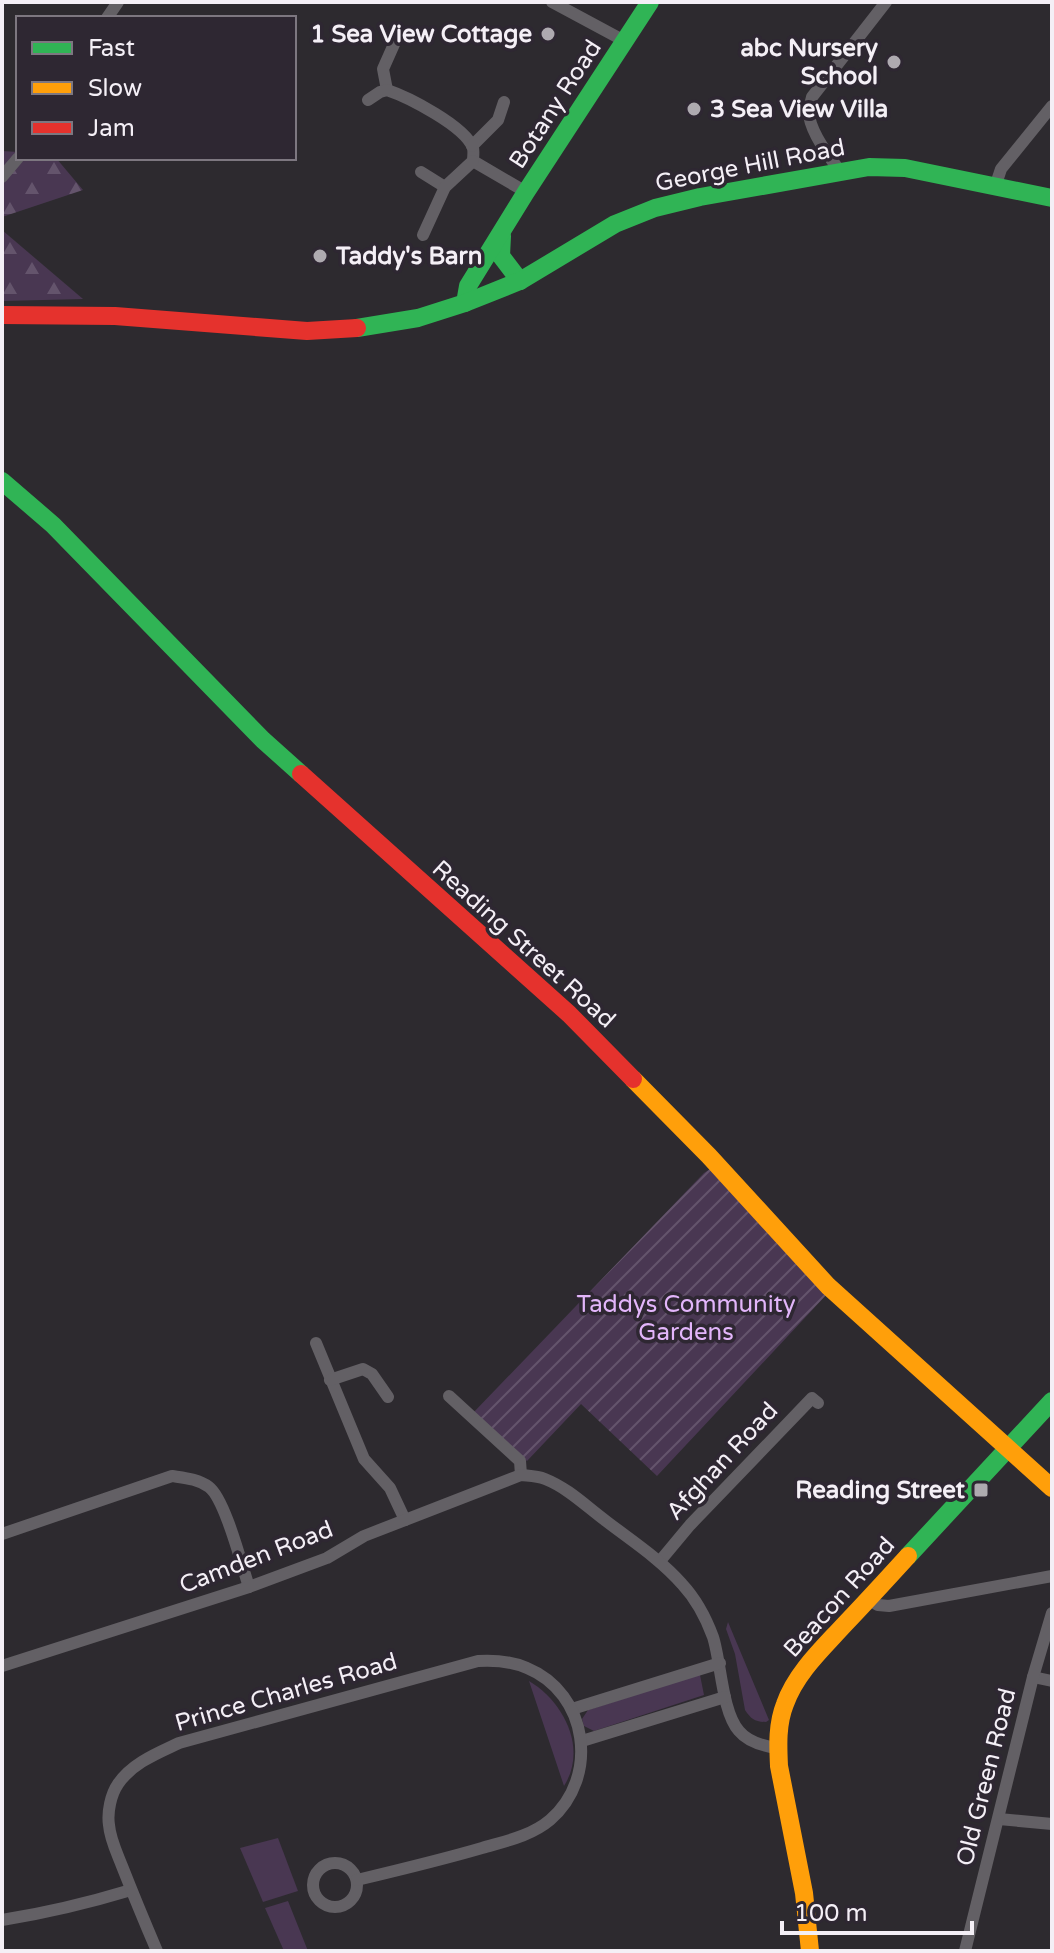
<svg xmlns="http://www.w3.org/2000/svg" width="1054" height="1953" font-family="'Varela Round',sans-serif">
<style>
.grass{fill:#493752}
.forest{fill:url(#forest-firs)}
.garden{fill:url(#garden-furrows)}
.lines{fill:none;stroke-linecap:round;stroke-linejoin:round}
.street{stroke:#636065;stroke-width:12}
.fast{stroke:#30b455;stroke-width:18}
.slow{stroke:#ff9f0a;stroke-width:18}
.jam{stroke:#e5322d;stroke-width:18}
.poi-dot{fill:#aeaab0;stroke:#2e2732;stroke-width:3}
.labels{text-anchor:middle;stroke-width:7;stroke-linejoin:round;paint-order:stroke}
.poi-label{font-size:24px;font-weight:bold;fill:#f4eff6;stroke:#2e2732;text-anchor:end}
.street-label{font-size:24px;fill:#f4eff6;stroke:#2e2732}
.park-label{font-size:24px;fill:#e2b5fa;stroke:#2e2732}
</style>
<defs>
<pattern id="forest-firs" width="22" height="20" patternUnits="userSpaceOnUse" patternTransform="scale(2)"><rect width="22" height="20" fill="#493752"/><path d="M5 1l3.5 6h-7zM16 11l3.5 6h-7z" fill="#64546c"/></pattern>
<pattern id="garden-furrows" width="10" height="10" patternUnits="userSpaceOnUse" patternTransform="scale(2)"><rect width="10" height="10" fill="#493752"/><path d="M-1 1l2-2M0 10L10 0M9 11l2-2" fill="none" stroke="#64546c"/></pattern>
</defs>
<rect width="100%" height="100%" fill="#2d2a2f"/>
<!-- grass -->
<g class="grass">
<path d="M 728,1622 L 769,1720 L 766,1722 C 755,1722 751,1719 745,1710 L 735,1654 L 726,1629 Z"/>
<path d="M 697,1675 L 700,1675 L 704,1695 L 594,1731 L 584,1726 L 582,1719 L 588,1710 Z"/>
<path d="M 529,1681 C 563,1701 588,1748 564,1786 Z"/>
<path d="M 278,1838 L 298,1891 L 263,1902 L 240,1848 Z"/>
<path d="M 288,1901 L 308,1951 L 284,1951 L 265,1908 Z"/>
</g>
<!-- forest -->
<g class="forest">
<path d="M 2,151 L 18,152 L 18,158 L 56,158 L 83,190 L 2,217 Z"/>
<path d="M 2,230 L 83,299 L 2,301 Z"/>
</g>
<!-- garden -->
<path class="garden" d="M 713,1167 L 829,1292 L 657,1476 L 581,1404 L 527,1461 L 473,1413 L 704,1173 Z"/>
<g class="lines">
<!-- street -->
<g class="street">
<path d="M 552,2 L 619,38 L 623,44"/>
<path d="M 107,18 L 118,2"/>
<path d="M 387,90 L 383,69 L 395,42"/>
<path d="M 368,100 L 380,92 L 387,90 C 408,97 465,126 473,148 C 474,152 473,157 473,161 L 526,192"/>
<path d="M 472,146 L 498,120 L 504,102"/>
<path d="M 840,171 C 829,157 808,129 809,111 C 809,106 811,102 812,97 L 886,2"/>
<path d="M 421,172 L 445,187"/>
<path d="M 2,177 L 18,158"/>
<path d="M 995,187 L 1001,169 L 1052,106"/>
<path d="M 423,235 L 445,187 L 473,161"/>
<path d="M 316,1343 L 364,1459 L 390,1488 L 405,1520"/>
<path d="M 330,1380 L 363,1369 L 372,1374 L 388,1397"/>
<path d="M 449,1396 L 520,1461 L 521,1475"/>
<path d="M 2,1534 L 172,1476 C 185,1478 198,1479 209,1487 C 225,1499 242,1566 249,1587"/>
<path d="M 660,1561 L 690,1525 L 812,1398 L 818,1403"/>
<path d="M 868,1599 L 878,1605 L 889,1606 L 1052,1576"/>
<path d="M 2,1666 L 249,1587 L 327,1558 L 364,1536 L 521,1475 C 530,1476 537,1476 545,1479 C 568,1488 587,1507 606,1521 C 632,1541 660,1559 682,1584 C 695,1598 706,1618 713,1637 C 721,1662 722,1712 739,1731 C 748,1742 763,1746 777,1748"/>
<path d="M 1033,1677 L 1052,1681"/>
<path d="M 572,1709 L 720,1663"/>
<path d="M 582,1741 L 725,1697"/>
<path d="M 999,1819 L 1052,1824"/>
<circle cx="335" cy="1885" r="22"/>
<path d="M 2,1920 C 46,1913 88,1903 131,1890"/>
<path d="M 157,1951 C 145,1923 133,1894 122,1866 C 117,1853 110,1839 109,1825 C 107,1812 111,1794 118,1784 C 132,1763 158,1753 179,1743 L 478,1661 C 495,1660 511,1661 527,1668 C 588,1693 600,1777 550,1820 C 531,1836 506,1841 482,1848 C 441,1860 399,1870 357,1880"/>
<path d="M 965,1951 L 1033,1677 L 1052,1613"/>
</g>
<!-- fast -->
<g class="fast">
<path d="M 502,236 L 501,256 L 520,281"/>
<path d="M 465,303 L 468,286 L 526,192 L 650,2"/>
<path d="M 357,328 L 418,318 L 465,303 L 520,281 L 615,224 L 655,208 L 700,197 L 869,167 L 905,168 L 1052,198"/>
<path d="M 2,481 L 53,525 L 263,740 L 301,774"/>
<path d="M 908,1556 L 1052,1401"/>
</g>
<!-- slow -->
<g class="slow">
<path d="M 633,1079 L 709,1156 L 828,1286 L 1052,1488"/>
<path d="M 810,1951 L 804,1893 L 779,1766 C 778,1745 777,1724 785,1704 C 796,1673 822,1649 844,1625 C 866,1602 887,1579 908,1556"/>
</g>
<!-- jam -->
<g class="jam">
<path d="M 2,315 L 115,316 L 307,331 L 357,328"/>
<path d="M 301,774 L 569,1014 L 633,1079"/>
</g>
</g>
<!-- markers -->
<g class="poi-dot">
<circle cx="548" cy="34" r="8"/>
<circle cx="894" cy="62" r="8"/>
<circle cx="694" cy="109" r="8"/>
<circle cx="320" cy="256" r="8"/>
<rect x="973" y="1482" width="16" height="16" rx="4"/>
</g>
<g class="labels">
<!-- poi labels -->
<g class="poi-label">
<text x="532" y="42">1 Sea View Cottage</text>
<text x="878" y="56">abc Nursery<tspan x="878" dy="28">School</tspan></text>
<text x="710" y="117" text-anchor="start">3 Sea View Villa</text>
<text x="336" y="264" text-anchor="start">Taddy's Barn</text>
<text x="965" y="1498">Reading Street</text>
</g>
<!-- street labels -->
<g class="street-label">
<text transform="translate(555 104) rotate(-57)" y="8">Botany Road</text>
<text transform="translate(750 165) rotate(-11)" y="8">George Hill Road</text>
<text transform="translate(524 944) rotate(42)" y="8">Reading Street Road</text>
<text transform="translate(722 1461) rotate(-47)" y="8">Afghan Road</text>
<text transform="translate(256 1557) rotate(-21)" y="8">Camden Road</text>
<text transform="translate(839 1597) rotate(-48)" y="8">Beacon Road</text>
<text transform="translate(286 1692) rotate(-16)" y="8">Prince Charles Road</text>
<text transform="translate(986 1777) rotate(-76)" y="8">Old Green Road</text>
</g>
<!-- park labels -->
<g class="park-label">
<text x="686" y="1312">Taddys Community<tspan x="686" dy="28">Gardens</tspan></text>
</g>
</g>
<!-- border -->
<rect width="1054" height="1953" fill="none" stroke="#f4eff6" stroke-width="8"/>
<!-- legend -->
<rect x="16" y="16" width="280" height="144" fill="#2e2732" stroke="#7d7780" stroke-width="2"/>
<rect x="32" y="42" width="40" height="12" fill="#30b455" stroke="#7d7780" stroke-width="2"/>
<text x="88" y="56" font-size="24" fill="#f4eff6">Fast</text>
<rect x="32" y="82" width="40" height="12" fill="#ff9f0a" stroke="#7d7780" stroke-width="2"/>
<text x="88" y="96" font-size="24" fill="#f4eff6">Slow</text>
<rect x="32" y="122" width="40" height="12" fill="#e5322d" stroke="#7d7780" stroke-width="2"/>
<text x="88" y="136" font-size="24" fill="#f4eff6">Jam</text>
<!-- scale -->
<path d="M782 1921v12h190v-12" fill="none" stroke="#f4eff6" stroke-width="4"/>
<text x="794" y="1921" font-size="24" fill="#f4eff6" stroke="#2e2732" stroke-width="6" paint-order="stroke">100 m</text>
</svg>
